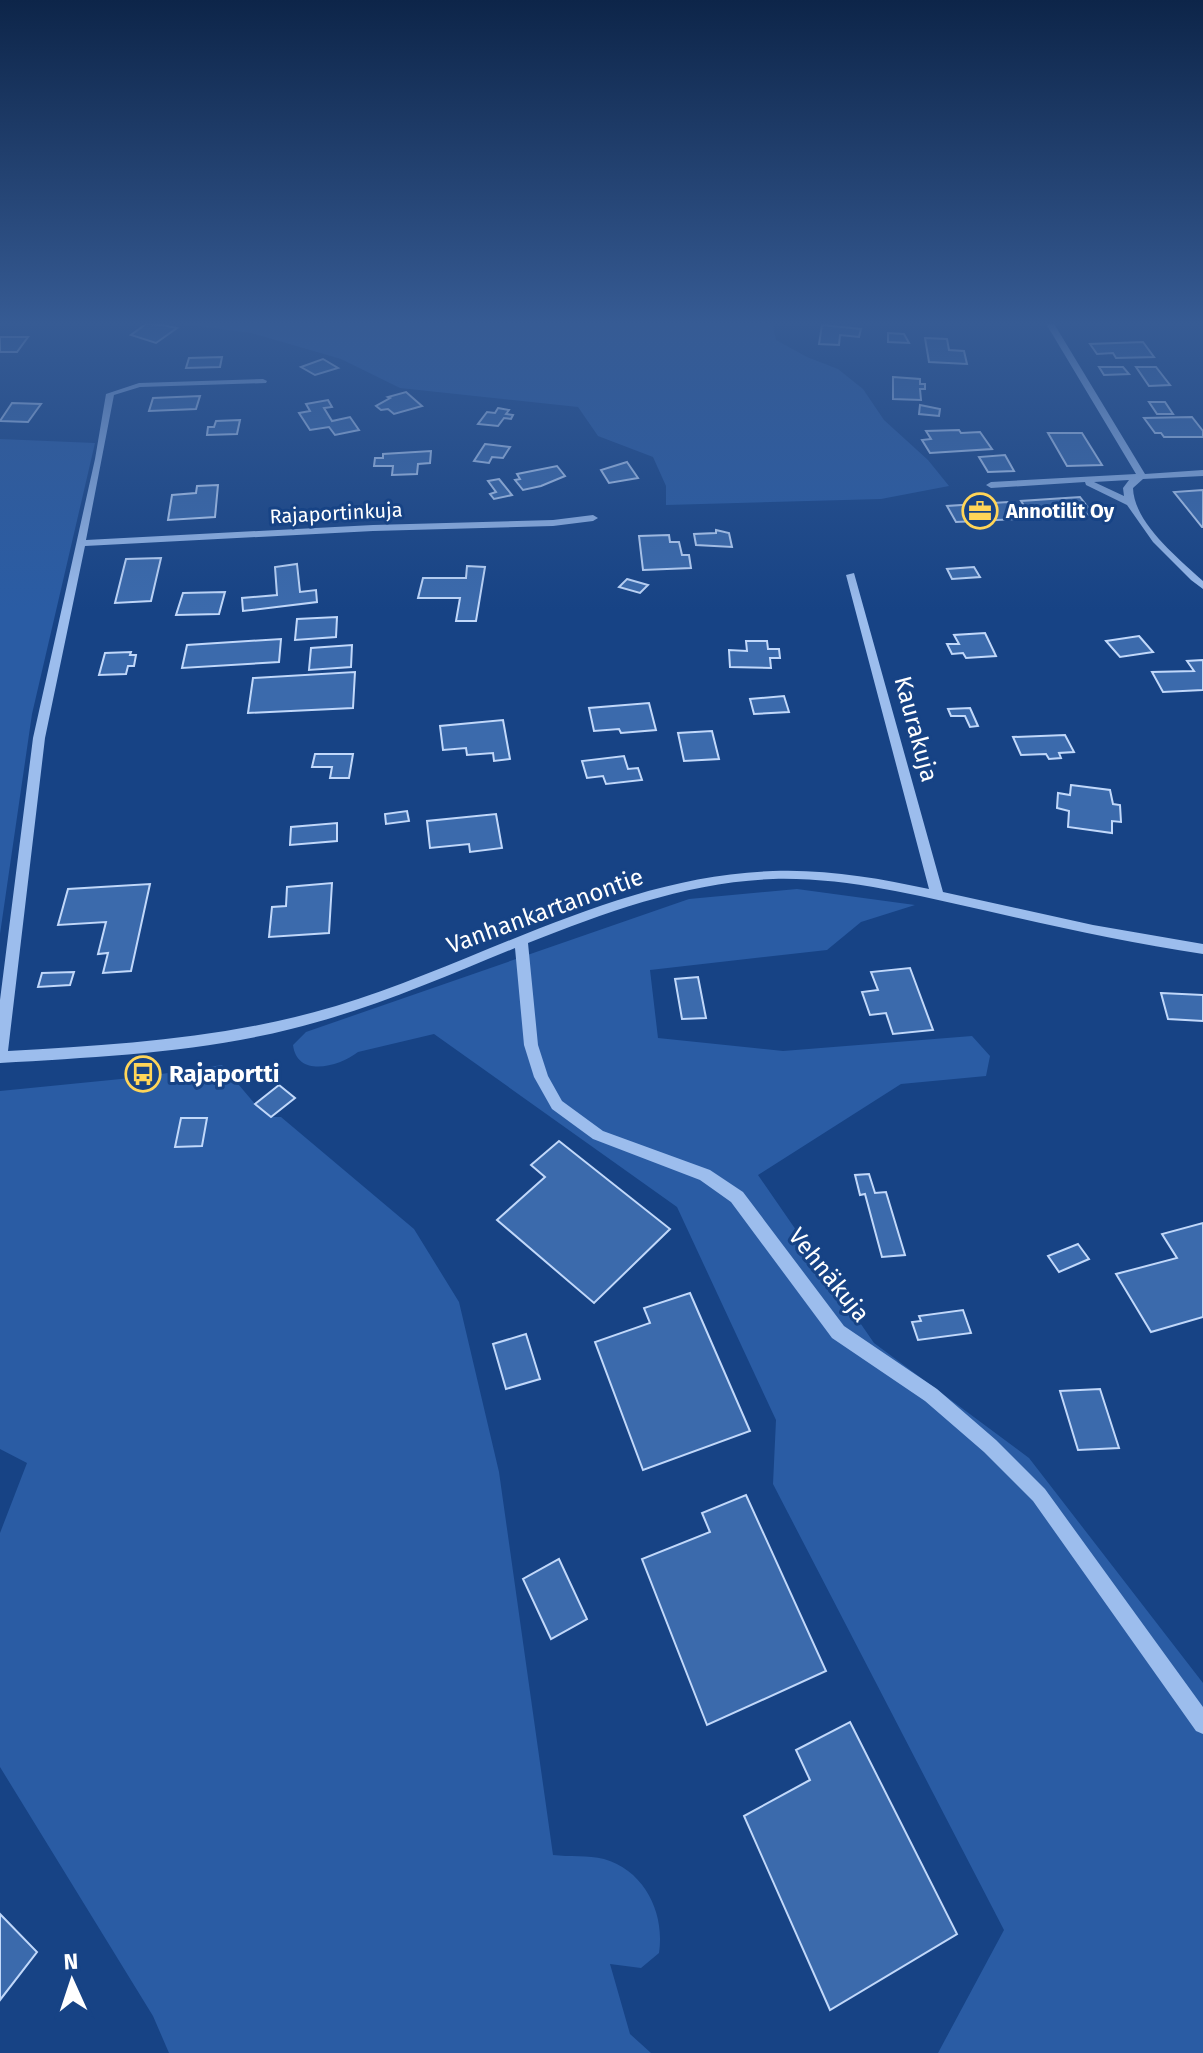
<svg xmlns="http://www.w3.org/2000/svg" width="1203" height="2053" font-family="'Fira Sans',sans-serif">
<style>
.green{fill:#2a5ca4}
.building{fill:#3b6aac;stroke:#c1d8fa;stroke-width:2}
.lines{fill:none;stroke-linecap:round;stroke-linejoin:round}
.minor{fill:#9cbded;fill-rule:evenodd}
.labels{text-anchor:middle;stroke-width:6;stroke-linejoin:round;paint-order:stroke}
.far-poi-label{font-size:20px;font-weight:bold;fill:#fff;stroke:#174385;text-anchor:start}
.far-street-label{font-size:20px;fill:#fff;stroke:#174385}
.street-label{font-size:24px;fill:#fff;stroke:#174385}
.poi-label{font-size:24px;font-weight:bold;fill:#fff;stroke:#174385;text-anchor:start}
</style>
<rect width="100%" height="100%" fill="#174385"/>
<!-- green -->
<g class="green">
<path d="M 166,322 L 772,322 L 776,340 L 807,357 L 838,369 L 863,389 L 884,420 L 928,460 L 949,486 L 881,499 L 666,505 L 666,486 L 653,457 L 598,436 L 578,407 L 400,388 L 341,359 L 251,333 Z"/>
<path d="M 0,439 L 95,443 L 32,714 L 0,934 Z"/>
<path d="M 797,889 L 915,905 L 861,922 L 827,950 L 650,970 L 658,1038 L 783,1051 L 972,1036 L 990,1056 L 986,1076 L 901,1084 L 758,1175 L 874,1343 L 1029,1458 L 1203,1683 L 1203,2053 L 938,2053 L 1004,1930 L 773,1484 L 776,1420 L 677,1207 L 434,1034 L 358,1052 C 339,1067 297,1078 293,1045 L 306,1032 L 689,899 Z"/>
<path d="M 222,1065 L 255,1104 L 271,1117 L 281,1117 L 414,1229 L 459,1302 L 499,1472 L 553,1855 C 569,1857 588,1855 604,1859 C 645,1871 665,1913 659,1953 L 641,1968 L 610,1964 L 630,2034 L 651,2053 L 169,2053 L 153,2016 L 0,1767 L 0,1533 L 27,1463 L 0,1449 L 0,1091 L 141,1077 Z"/>
</g>
<!-- building -->
<g class="building">
<path d="M 146,324 L 162,325 L 177,328 L 156,343 L 131,335 Z"/>
<path d="M 822,325 L 861,329 L 859,337 L 840,335 L 839,345 L 819,344 Z"/>
<path d="M 888,333 L 904,334 L 909,343 L 888,342 Z"/>
<path d="M 0,337 L 28,337 L 17,352 L 0,352 Z"/>
<path d="M 925,338 L 947,339 L 949,350 L 964,351 L 967,364 L 929,362 Z"/>
<path d="M 1143,342 L 1154,357 L 1116,358 L 1113,353 L 1097,354 L 1090,344 Z"/>
<path d="M 222,357 L 220,367 L 186,368 L 189,358 Z"/>
<path d="M 323,359 L 338,368 L 315,375 L 301,367 Z"/>
<path d="M 1099,367 L 1123,367 L 1129,374 L 1104,375 Z"/>
<path d="M 1136,367 L 1156,367 L 1170,385 L 1149,386 Z"/>
<path d="M 893,377 L 920,379 L 920,384 L 925,384 L 925,389 L 920,389 L 921,400 L 893,399 Z"/>
<path d="M 406,392 L 422,406 L 394,414 L 388,409 L 381,410 L 376,406 L 390,398 L 388,397 Z"/>
<path d="M 200,396 L 196,409 L 149,411 L 153,398 Z"/>
<path d="M 328,400 L 332,407 L 324,408 L 332,421 L 350,417 L 359,430 L 335,435 L 329,427 L 310,430 L 299,413 L 310,411 L 306,404 Z"/>
<path d="M 1149,402 L 1165,402 L 1173,414 L 1157,414 Z"/>
<path d="M 12,403 L 41,404 L 28,422 L 0,421 Z"/>
<path d="M 920,405 L 940,409 L 939,416 L 919,414 Z"/>
<path d="M 498,408 L 509,410 L 506,414 L 513,415 L 511,419 L 504,418 L 498,426 L 478,424 L 487,412 L 495,413 Z"/>
<path d="M 1192,417 L 1203,431 L 1203,437 L 1164,437 L 1161,433 L 1155,433 L 1144,418 Z"/>
<path d="M 240,420 L 237,434 L 207,435 L 208,427 L 214,427 L 216,421 Z"/>
<path d="M 959,430 L 961,433 L 980,432 L 992,449 L 930,453 L 922,440 L 931,439 L 926,431 Z"/>
<path d="M 1048,433 L 1082,433 L 1102,465 L 1067,466 Z"/>
<path d="M 485,444 L 510,447 L 503,458 L 492,457 L 489,463 L 474,461 Z"/>
<path d="M 431,451 L 430,463 L 418,464 L 417,474 L 392,475 L 393,466 L 374,466 L 375,458 L 383,458 L 383,454 Z"/>
<path d="M 1005,455 L 1014,471 L 988,472 L 979,457 Z"/>
<path d="M 627,462 L 638,478 L 609,483 L 601,470 Z"/>
<path d="M 557,466 L 565,476 L 541,486 L 523,490 L 515,480 L 520,479 L 517,474 Z"/>
<path d="M 499,479 L 512,495 L 494,499 L 490,494 L 496,492 L 488,481 Z"/>
<path d="M 218,485 L 215,517 L 168,520 L 172,495 L 196,493 L 197,486 Z"/>
<path d="M 1203,490 L 1203,527 L 1202,527 L 1174,492 Z"/>
<path d="M 1080,497 L 1093,514 L 1032,518 L 1021,501 Z"/>
<path d="M 1008,502 L 1018,519 L 956,522 L 947,506 Z"/>
<path d="M 716,530 L 729,533 L 732,547 L 696,545 L 694,534 L 716,533 Z"/>
<path d="M 669,535 L 670,542 L 679,542 L 682,555 L 689,555 L 691,568 L 643,570 L 639,536 Z"/>
<path d="M 161,558 L 151,601 L 115,603 L 126,559 Z"/>
<path d="M 297,564 L 300,592 L 316,590 L 317,602 L 243,611 L 242,598 L 277,595 L 275,567 Z"/>
<path d="M 467,566 L 485,567 L 476,621 L 456,621 L 460,598 L 418,598 L 423,578 L 466,578 Z"/>
<path d="M 974,567 L 980,577 L 952,579 L 947,569 Z"/>
<path d="M 627,579 L 648,585 L 640,593 L 619,587 Z"/>
<path d="M 225,592 L 219,614 L 176,615 L 183,593 Z"/>
<path d="M 337,617 L 336,637 L 295,640 L 297,619 Z"/>
<path d="M 985,633 L 996,656 L 966,658 L 963,653 L 952,654 L 947,644 L 959,644 L 954,635 Z"/>
<path d="M 1139,636 L 1153,652 L 1120,657 L 1106,641 Z"/>
<path d="M 281,639 L 279,662 L 182,668 L 187,645 Z"/>
<path d="M 746,641 L 767,641 L 768,649 L 779,649 L 780,658 L 770,658 L 771,668 L 730,667 L 729,650 L 747,651 Z"/>
<path d="M 352,645 L 351,667 L 309,670 L 311,648 Z"/>
<path d="M 131,652 L 130,655 L 136,655 L 134,666 L 128,666 L 126,674 L 99,675 L 105,653 Z"/>
<path d="M 1203,660 L 1203,690 L 1163,692 L 1152,672 L 1194,671 L 1187,661 Z"/>
<path d="M 355,672 L 353,708 L 248,713 L 253,678 Z"/>
<path d="M 784,696 L 789,712 L 754,714 L 750,699 Z"/>
<path d="M 649,703 L 656,730 L 621,733 L 619,729 L 594,731 L 589,708 Z"/>
<path d="M 970,708 L 978,726 L 970,727 L 965,716 L 951,716 L 948,709 Z"/>
<path d="M 503,720 L 510,759 L 494,761 L 493,753 L 467,755 L 466,748 L 443,750 L 440,726 Z"/>
<path d="M 712,731 L 719,759 L 684,761 L 678,733 Z"/>
<path d="M 1065,735 L 1074,752 L 1059,753 L 1061,758 L 1049,759 L 1046,754 L 1021,755 L 1013,737 Z"/>
<path d="M 315,754 L 353,754 L 349,778 L 330,778 L 332,767 L 312,767 Z"/>
<path d="M 624,756 L 628,769 L 638,768 L 642,780 L 606,784 L 603,776 L 587,778 L 582,761 Z"/>
<path d="M 1071,785 L 1110,790 L 1113,804 L 1120,805 L 1121,822 L 1112,821 L 1112,833 L 1068,827 L 1069,811 L 1057,808 L 1058,793 L 1070,795 Z"/>
<path d="M 407,811 L 409,821 L 386,824 L 385,814 Z"/>
<path d="M 496,814 L 502,848 L 470,852 L 469,844 L 430,848 L 427,821 Z"/>
<path d="M 337,823 L 337,841 L 290,845 L 291,827 Z"/>
<path d="M 332,883 L 329,933 L 269,937 L 272,907 L 286,906 L 287,887 Z"/>
<path d="M 150,884 L 131,971 L 103,973 L 108,953 L 98,954 L 106,922 L 58,925 L 68,889 Z"/>
<path d="M 910,968 L 933,1030 L 893,1034 L 886,1013 L 870,1015 L 862,992 L 878,990 L 871,972 Z"/>
<path d="M 74,972 L 70,985 L 38,987 L 42,973 Z"/>
<path d="M 698,977 L 706,1018 L 682,1019 L 675,979 Z"/>
<path d="M 1161,993 L 1203,995 L 1203,1021 L 1168,1019 Z"/>
<path d="M 279,1085 L 295,1098 L 271,1117 L 255,1104 Z"/>
<path d="M 181,1118 L 207,1118 L 202,1146 L 175,1147 Z"/>
<path d="M 559,1141 L 670,1229 L 594,1303 L 497,1220 L 545,1177 L 531,1165 Z"/>
<path d="M 869,1174 L 875,1193 L 886,1192 L 905,1255 L 882,1257 L 865,1194 L 860,1195 L 855,1175 Z"/>
<path d="M 1203,1223 L 1203,1317 L 1151,1332 L 1116,1274 L 1177,1258 L 1162,1234 Z"/>
<path d="M 1078,1244 L 1089,1259 L 1059,1272 L 1048,1256 Z"/>
<path d="M 690,1293 L 750,1431 L 643,1470 L 595,1342 L 650,1323 L 644,1308 Z"/>
<path d="M 963,1310 L 971,1333 L 918,1340 L 912,1322 L 921,1321 L 919,1316 Z"/>
<path d="M 526,1334 L 540,1379 L 506,1389 L 493,1344 Z"/>
<path d="M 1100,1389 L 1119,1448 L 1078,1450 L 1060,1391 Z"/>
<path d="M 746,1495 L 826,1671 L 707,1725 L 642,1559 L 710,1532 L 702,1513 Z"/>
<path d="M 559,1559 L 587,1619 L 551,1639 L 523,1579 Z"/>
<path d="M 850,1722 L 957,1934 L 830,2010 L 744,1816 L 810,1780 L 796,1750 Z"/>
<path d="M 0,1914 L 37,1952 L 0,2000 Z"/>
</g>
<g class="lines">
<!-- minor -->
<g class="minor">
<path d="M 1045,322 L 1053,322 L 1145,474 L 1203,470 L 1203,476 L 1143,479 L 1133,488 C 1134,523 1178,558 1203,581 L 1203,589 L 1191,580 L 1153,542 L 1127,505 L 1086,485 L 1085,482 L 991,488 L 986,485 L 991,482 L 1136,474 ZM 1129,480 L 1123,488 L 1124,496 L 1094,482 Z"/>
<path d="M 263,379 L 267,381 L 266,383 L 140,387 L 114,395 L 86,540 L 373,525 L 553,520 L 593,515 L 598,518 L 593,521 L 553,526 L 373,531 L 85,546 L 45,738 L 8,1051 C 118,1045 230,1038 336,1006 C 482,962 617,876 773,871 C 826,869 878,878 929,889 L 846,575 L 854,573 L 943,892 L 1093,925 L 1203,944 L 1203,954 C 1129,943 1056,927 983,910 C 914,895 844,877 773,879 C 688,882 606,912 528,943 L 538,1045 L 548,1076 L 562,1101 L 603,1131 L 710,1170 L 743,1192 L 844,1326 L 937,1389 L 996,1440 L 1045,1489 L 1203,1707 L 1203,1734 L 1196,1731 L 1033,1501 L 984,1452 L 925,1401 L 832,1338 L 731,1202 L 700,1180 L 593,1139 L 552,1109 L 534,1077 L 524,1045 L 515,948 C 442,978 369,1010 291,1029 C 196,1053 97,1057 0,1063 L 0,1000 L 33,738 L 95,459 L 106,394 L 139,383 Z"/>
</g>
</g>
<!-- sky -->
<linearGradient id="sky" x2="0" y2="1"><stop stop-color="#0d2549"/><stop offset="0.53" stop-color="#365b94"/><stop offset="1" stop-color="#365b94" stop-opacity="0"/></linearGradient>
<rect width="1203" height="610" fill="url(#sky)"/>
<!-- icons -->
<defs>
<symbol id="office-ring" viewBox="-11 -11 22 22"><circle r="9.5" fill="#174385" stroke="#ffd558" stroke-width="1.5"/><path d="M-6-3h4V-5.5h4V-3h4V5H-6ZM-1-4.5V-3h2v-1.5ZM-6 0V1H6V0Z" fill="#ffd558"/></symbol>
<symbol id="bus-ring" viewBox="-11 -11 22 22"><circle r="9.5" fill="#174385" stroke="#ffd558" stroke-width="1.5"/><path d="M-5-6H5V4H4V6H2V4H-2V6H-4V4H-5ZM-3.5-4V0h7V-4ZM-3.5 1.2v1.5H-2V1.2ZM2 1.2v1.5H3.5V1.2Z" fill="#ffd558"/></symbol>
</defs>
<g fill-rule="evenodd">
<use href="#office-ring" x="960" y="491" width="40" height="40"/>
<use href="#bus-ring" x="123" y="1054" width="40" height="40"/>
</g>
<g class="labels">
<!-- far-poi labels -->
<g class="far-poi-label">
<text x="1006" y="518">Annotilit Oy</text>
</g>
<!-- far-street labels -->
<g class="far-street-label">
<text transform="translate(336 513) rotate(-3)" y="7">Rajaportinkuja</text>
</g>
<!-- street labels -->
<g class="street-label">
<text transform="translate(916 729) rotate(75)" y="8">Kaurakuja</text>
<text transform="translate(545 911) rotate(-20)" y="8">Vanhankartanontie</text>
<text transform="translate(829 1275) rotate(51)" y="8">Vehnäkuja</text>
</g>
<!-- poi labels -->
<g class="poi-label">
<text x="169" y="1082">Rajaportti</text>
</g>
</g>
<!-- north arrow -->
<g transform="translate(72 1981) rotate(357)" stroke="#174385" stroke-width="6" paint-order="stroke">
<path d="M0-6L14 30L0 20L-14 30Z" fill="#ffffff"/>
<text y="-12" font-size="22" font-weight="bold" text-anchor="middle" fill="#ffffff">N</text>
</g>
</svg>
